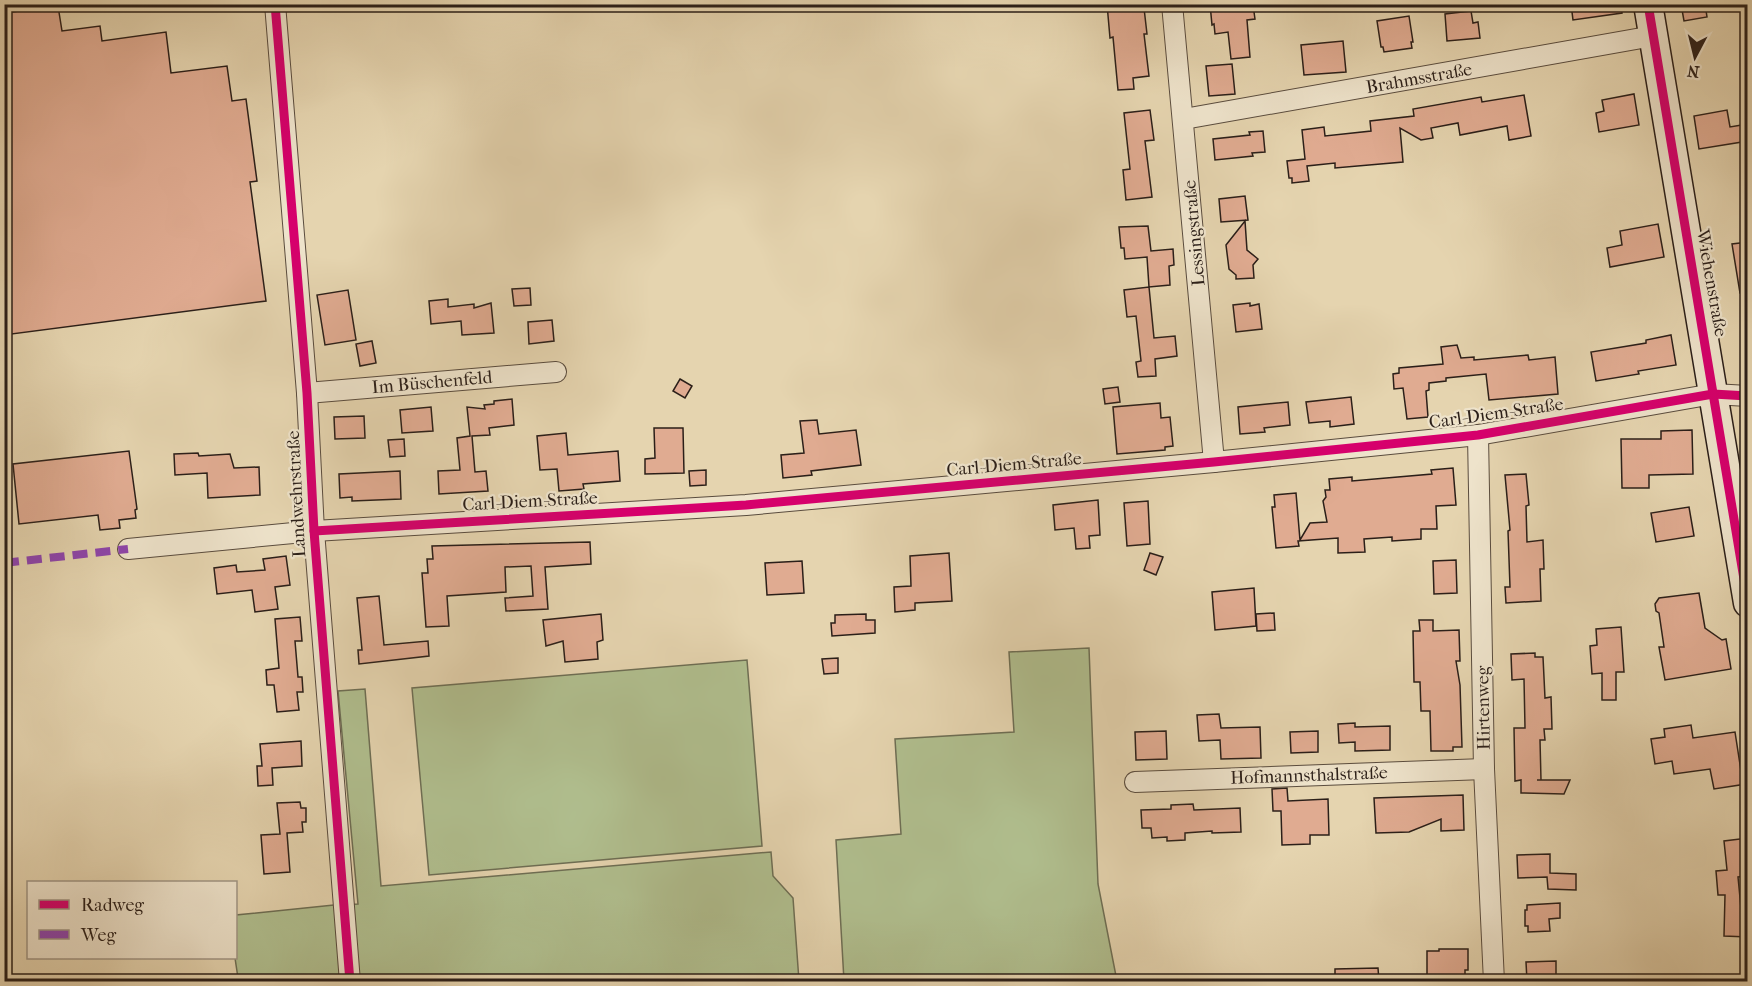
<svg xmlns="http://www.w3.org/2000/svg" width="1752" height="986" font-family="'IM FELL French Canon',serif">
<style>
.green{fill:#b0be8e;stroke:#6e6e54;stroke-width:1.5}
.building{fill:#e0ab91;stroke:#2b1f19;stroke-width:1.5}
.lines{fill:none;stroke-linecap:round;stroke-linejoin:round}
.street-casing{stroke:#5a4c3e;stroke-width:22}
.secondary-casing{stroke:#2b1f19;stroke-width:31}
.street{stroke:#eee3cb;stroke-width:20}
.secondary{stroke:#eee3cb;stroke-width:28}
.quiet{stroke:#8e44ad;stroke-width:8;stroke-dasharray:15 8;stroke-linecap:butt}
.cycleway-casing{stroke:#eee3cb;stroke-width:13}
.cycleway{stroke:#d6006c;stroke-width:9}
.labels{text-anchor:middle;stroke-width:4.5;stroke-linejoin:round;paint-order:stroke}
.street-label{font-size:18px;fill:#2b1f19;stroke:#eee3cb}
</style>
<rect width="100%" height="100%" fill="#e5d4af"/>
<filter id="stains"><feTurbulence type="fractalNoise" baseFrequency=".00333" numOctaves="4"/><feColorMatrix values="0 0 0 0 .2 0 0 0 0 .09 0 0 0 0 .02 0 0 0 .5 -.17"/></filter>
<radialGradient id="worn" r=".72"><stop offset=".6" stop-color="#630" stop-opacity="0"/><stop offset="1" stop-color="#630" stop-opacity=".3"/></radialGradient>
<!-- green -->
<g class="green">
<path d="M 1089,648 L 1098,884 L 1117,981 L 844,981 L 836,840 L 901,834 L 895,739 L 1014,732 L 1009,652 Z"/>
<path d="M 747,660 L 762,846 L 429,875 L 412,688 Z"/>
<path d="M 365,689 L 381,886 L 771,852 L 773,876 L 793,898 L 799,981 L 5,982 L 4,979 L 238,978 L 235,958 L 236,915 L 334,905 L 358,904 L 338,691 Z"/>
</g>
<!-- building -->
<g class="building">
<path d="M 1107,4 L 1121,4 L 1121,11 L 1144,8 L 1147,34 L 1144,34 L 1149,76 L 1133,78 L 1134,89 L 1118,90 L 1113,37 L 1110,38 Z"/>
<path d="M 1210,4 L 1241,4 L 1241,7 L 1253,5 L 1255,19 L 1247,20 L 1250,57 L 1231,59 L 1228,32 L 1215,34 L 1214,24 L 1212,25 Z"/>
<path d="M 1571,4 L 1621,4 L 1622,13 L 1573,20 Z"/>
<path d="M 1681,4 L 1705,4 L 1707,17 L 1684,21 Z"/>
<path d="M 58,6 L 62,31 L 100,26 L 102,41 L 166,32 L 171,73 L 227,66 L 232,101 L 246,99 L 257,181 L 250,182 L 266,301 L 4,335 L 4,13 Z"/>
<path d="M 1471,11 L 1473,23 L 1478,22 L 1480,38 L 1447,41 L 1445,14 Z"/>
<path d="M 1409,16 L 1413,42 L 1411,42 L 1412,48 L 1384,52 L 1383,47 L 1381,47 L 1377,21 Z"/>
<path d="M 1343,41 L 1346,72 L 1304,75 L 1301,45 Z"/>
<path d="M 1232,64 L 1235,94 L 1209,96 L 1206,66 Z"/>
<path d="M 1634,94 L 1639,125 L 1599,132 L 1596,113 L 1604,111 L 1602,100 Z"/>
<path d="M 1524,95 L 1531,136 L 1509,140 L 1507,126 L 1460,135 L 1458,123 L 1431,128 L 1433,138 L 1421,140 L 1400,128 L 1403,162 L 1335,168 L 1335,163 L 1307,166 L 1309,181 L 1292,183 L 1292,178 L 1289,178 L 1287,161 L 1305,159 L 1302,130 L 1324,127 L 1325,136 L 1371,131 L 1370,121 L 1414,116 L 1413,109 L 1481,97 L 1482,102 Z"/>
<path d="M 1150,110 L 1154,140 L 1145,141 L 1152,197 L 1126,200 L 1123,170 L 1130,169 L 1124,113 Z"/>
<path d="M 1727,110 L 1730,127 L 1748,124 L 1748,141 L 1699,149 L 1694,116 Z"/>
<path d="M 1263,131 L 1265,152 L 1252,153 L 1253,156 L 1215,160 L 1213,139 L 1250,135 L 1249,132 Z"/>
<path d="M 1245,196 L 1248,220 L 1221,222 L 1219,199 Z"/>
<path d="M 1245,221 L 1247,250 L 1258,259 L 1253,265 L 1254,278 L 1236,279 L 1236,275 L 1229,269 L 1226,245 Z"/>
<path d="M 1658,224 L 1664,257 L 1610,267 L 1607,248 L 1622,245 L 1620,231 Z"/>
<path d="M 1148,226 L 1151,251 L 1173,249 L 1174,265 L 1169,266 L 1170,285 L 1149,287 L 1147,257 L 1125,259 L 1124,248 L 1121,248 L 1119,227 Z"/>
<path d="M 1748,242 L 1748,293 L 1740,293 L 1732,244 Z"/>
<path d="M 1149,287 L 1154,338 L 1175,336 L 1177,356 L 1155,359 L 1156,376 L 1138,377 L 1136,362 L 1141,361 L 1136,316 L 1127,317 L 1124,290 Z"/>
<path d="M 530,288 L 531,305 L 514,306 L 512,289 Z"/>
<path d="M 348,290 L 356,340 L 325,345 L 317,295 Z"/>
<path d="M 448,299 L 448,307 L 474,304 L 474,308 L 491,303 L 494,333 L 462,335 L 461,321 L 431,324 L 429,301 Z"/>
<path d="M 1250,303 L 1250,306 L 1259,304 L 1262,329 L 1236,332 L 1233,305 Z"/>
<path d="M 552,320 L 554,341 L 529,344 L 528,322 Z"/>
<path d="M 1671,335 L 1676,365 L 1638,371 L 1639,374 L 1596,381 L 1591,352 L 1646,343 L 1646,340 Z"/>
<path d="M 372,341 L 376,363 L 360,366 L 356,344 Z"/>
<path d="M 1457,345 L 1461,358 L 1474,357 L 1474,360 L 1528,355 L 1529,360 L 1555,357 L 1558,394 L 1489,400 L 1486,374 L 1446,378 L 1446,381 L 1429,383 L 1429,390 L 1426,391 L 1428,417 L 1407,419 L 1403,388 L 1394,389 L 1393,374 L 1399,373 L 1399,368 L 1443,364 L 1441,347 Z"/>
<path d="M 680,379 L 692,386 L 685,398 L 673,391 Z"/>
<path d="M 1118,387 L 1120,402 L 1105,404 L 1103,389 Z"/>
<path d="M 1351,397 L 1354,424 L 1330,427 L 1330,421 L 1309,423 L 1306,402 Z"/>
<path d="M 512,399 L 514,425 L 489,428 L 490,435 L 472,436 L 475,472 L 486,471 L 488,491 L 439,494 L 438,471 L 460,470 L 457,438 L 470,436 L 467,407 L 485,409 L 484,405 L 494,404 L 494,401 Z"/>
<path d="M 1288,402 L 1290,425 L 1264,428 L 1265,432 L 1240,434 L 1238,407 Z"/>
<path d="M 1160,403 L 1161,418 L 1170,417 L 1173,446 L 1165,447 L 1165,450 L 1117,454 L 1113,407 Z"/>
<path d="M 431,407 L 433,431 L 402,433 L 400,410 Z"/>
<path d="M 364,416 L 365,438 L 335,439 L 334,417 Z"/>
<path d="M 817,420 L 819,434 L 856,430 L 861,465 L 811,471 L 812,475 L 783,478 L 781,455 L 804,453 L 800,421 Z"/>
<path d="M 654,428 L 683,428 L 684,473 L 645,474 L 645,459 L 655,458 Z"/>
<path d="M 1692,430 L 1693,474 L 1649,475 L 1649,488 L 1622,488 L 1621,439 L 1661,439 L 1661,431 Z"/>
<path d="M 566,433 L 568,455 L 618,451 L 620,481 L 583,484 L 584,489 L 559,491 L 557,469 L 540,470 L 537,436 Z"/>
<path d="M 404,439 L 405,456 L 390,457 L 388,440 Z"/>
<path d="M 129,451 L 137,509 L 135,510 L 136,518 L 119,520 L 120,528 L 100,530 L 98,515 L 19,524 L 13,464 Z"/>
<path d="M 198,453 L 199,456 L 230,454 L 234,468 L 259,467 L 260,495 L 208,498 L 207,473 L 175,475 L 174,454 Z"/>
<path d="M 1453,468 L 1456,505 L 1436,506 L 1437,529 L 1421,529 L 1421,539 L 1392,541 L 1392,537 L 1364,539 L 1365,552 L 1338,553 L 1338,538 L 1298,541 L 1299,546 L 1276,548 L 1272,507 L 1275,507 L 1274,495 L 1296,493 L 1300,540 L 1310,523 L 1327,522 L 1323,501 L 1326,497 L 1325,490 L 1330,490 L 1329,479 L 1352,477 L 1352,481 L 1432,474 L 1431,470 Z"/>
<path d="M 706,470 L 706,485 L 690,486 L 689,471 Z"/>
<path d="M 400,471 L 401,499 L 352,501 L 352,497 L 340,498 L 339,474 Z"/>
<path d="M 1526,474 L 1529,505 L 1526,506 L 1527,542 L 1543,540 L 1544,569 L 1540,569 L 1541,601 L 1506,603 L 1505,587 L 1510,587 L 1508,531 L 1510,530 L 1505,475 Z"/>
<path d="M 1098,500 L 1100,535 L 1089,536 L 1090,548 L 1076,549 L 1074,528 L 1055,530 L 1053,505 Z"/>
<path d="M 1148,501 L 1150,544 L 1127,546 L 1124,503 Z"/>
<path d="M 1689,507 L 1694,536 L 1656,542 L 1651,513 Z"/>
<path d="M 590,542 L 591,564 L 545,567 L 548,609 L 506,611 L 505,598 L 533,596 L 531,566 L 505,567 L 506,592 L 447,596 L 449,626 L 426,627 L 422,573 L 428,573 L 427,559 L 433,559 L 432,546 Z"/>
<path d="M 949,553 L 952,601 L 915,603 L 915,610 L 895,612 L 894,587 L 911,586 L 910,556 Z"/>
<path d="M 1150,553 L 1163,557 L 1156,575 L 1144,570 Z"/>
<path d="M 286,556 L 290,585 L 275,587 L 278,609 L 255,612 L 252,590 L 217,594 L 214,568 L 236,565 L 237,572 L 265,570 L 263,559 Z"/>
<path d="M 1456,560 L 1457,593 L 1434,594 L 1433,561 Z"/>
<path d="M 802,561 L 804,593 L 767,595 L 765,563 Z"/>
<path d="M 1254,588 L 1256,626 L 1215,630 L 1212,592 Z"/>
<path d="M 1699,593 L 1705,628 L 1722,640 L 1726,639 L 1731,669 L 1665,680 L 1659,647 L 1664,647 L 1659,613 L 1656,611 L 1655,604 L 1659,598 Z"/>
<path d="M 379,596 L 384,645 L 428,641 L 429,656 L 359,664 L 358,650 L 362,650 L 357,598 Z"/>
<path d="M 1274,613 L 1275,630 L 1257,631 L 1256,614 Z"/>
<path d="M 601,614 L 603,640 L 597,642 L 598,659 L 565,662 L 563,641 L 546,646 L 543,620 Z"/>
<path d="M 866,614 L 866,620 L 875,620 L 875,633 L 832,636 L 831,623 L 835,623 L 835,615 Z"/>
<path d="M 300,617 L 302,641 L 295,641 L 298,677 L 302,677 L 303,692 L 297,692 L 299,710 L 277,712 L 274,685 L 267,685 L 266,670 L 279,668 L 275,619 Z"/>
<path d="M 1419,620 L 1433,620 L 1433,631 L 1459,630 L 1460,661 L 1456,661 L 1460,685 L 1462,747 L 1453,747 L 1453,751 L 1431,751 L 1430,711 L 1421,711 L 1420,682 L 1414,682 L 1413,631 L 1420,631 Z"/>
<path d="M 1621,627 L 1624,672 L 1616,672 L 1616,700 L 1602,700 L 1602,673 L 1592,674 L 1590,646 L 1597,645 L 1596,629 Z"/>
<path d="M 1535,653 L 1535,657 L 1543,657 L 1545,698 L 1551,697 L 1552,729 L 1544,729 L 1545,740 L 1540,740 L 1541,780 L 1537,780 L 1570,780 L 1564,794 L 1521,793 L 1521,780 L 1515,781 L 1514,728 L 1525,728 L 1524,679 L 1512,680 L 1511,654 Z"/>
<path d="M 838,658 L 838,673 L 824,674 L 822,659 Z"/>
<path d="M 1219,714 L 1221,728 L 1260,727 L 1261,758 L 1221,759 L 1220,740 L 1199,741 L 1197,715 Z"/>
<path d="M 1355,723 L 1355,727 L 1390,726 L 1390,750 L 1355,751 L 1355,742 L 1339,743 L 1338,724 Z"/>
<path d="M 1691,725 L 1693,738 L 1735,732 L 1741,771 L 1744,770 L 1746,784 L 1714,789 L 1710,769 L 1674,774 L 1672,761 L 1655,764 L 1651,739 L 1665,737 L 1664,729 Z"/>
<path d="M 1166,731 L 1167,759 L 1136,760 L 1135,732 Z"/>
<path d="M 1318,731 L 1318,752 L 1291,753 L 1290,732 Z"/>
<path d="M 301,741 L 302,766 L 272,768 L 273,785 L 258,786 L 257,766 L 262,766 L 260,744 Z"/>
<path d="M 1287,788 L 1288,801 L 1328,799 L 1329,835 L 1310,835 L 1310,844 L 1282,845 L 1281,811 L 1273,811 L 1272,789 Z"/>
<path d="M 1463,795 L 1464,830 L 1441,831 L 1441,819 L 1409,832 L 1376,833 L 1374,798 Z"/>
<path d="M 300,802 L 301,808 L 306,808 L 306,822 L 302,822 L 303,832 L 287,833 L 290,872 L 264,874 L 261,835 L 280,834 L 277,803 Z"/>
<path d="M 1193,804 L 1194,810 L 1240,808 L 1241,832 L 1212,833 L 1212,831 L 1185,833 L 1185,840 L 1167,841 L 1167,837 L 1152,838 L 1151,828 L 1142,828 L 1141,810 L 1171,809 L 1171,805 Z"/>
<path d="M 1748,838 L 1748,876 L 1738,877 L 1741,908 L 1748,908 L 1748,937 L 1724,936 L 1725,895 L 1718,895 L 1716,871 L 1727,870 L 1724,841 Z"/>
<path d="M 1550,854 L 1550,873 L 1576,874 L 1576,890 L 1548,889 L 1547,877 L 1518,878 L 1517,855 Z"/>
<path d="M 1560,903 L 1560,918 L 1549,919 L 1550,931 L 1528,932 L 1528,926 L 1525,926 L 1525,910 L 1527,910 L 1527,905 Z"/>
<path d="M 1439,949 L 1468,949 L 1468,970 L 1465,970 L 1465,981 L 1427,981 L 1427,951 L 1439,951 Z"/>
<path d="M 1556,961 L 1556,981 L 1527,981 L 1526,962 Z"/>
<path d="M 1378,968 L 1379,981 L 1335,981 L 1335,969 Z"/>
</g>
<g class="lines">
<defs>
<g id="street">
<path d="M 275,4 L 307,393 L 314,531 L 350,982"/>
<path d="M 1172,4 L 1214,462"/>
<path d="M 1184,119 L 1653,36"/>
<path d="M 307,393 L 556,372"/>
<path d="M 1478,435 L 1484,769 L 1494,982"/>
<path d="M 128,549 L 314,531 L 746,505 L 1214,462 L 1478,435 L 1713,394 L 1748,396"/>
<path d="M 1135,782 L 1484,769"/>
</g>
<path id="secondary" d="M 1648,4 L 1748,603"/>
</defs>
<!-- street casing -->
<use href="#street" class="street-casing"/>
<!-- secondary casing -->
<use href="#secondary" class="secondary-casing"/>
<!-- street -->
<use href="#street" class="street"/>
<!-- secondary -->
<use href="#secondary" class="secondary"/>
<!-- quiet -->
<path class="quiet" d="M 4,563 L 128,549"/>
<defs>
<g id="cycleway">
<path d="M 275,4 L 307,393 L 314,531 L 350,982"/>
<path d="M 1648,4 L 1748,603"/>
<path d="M 314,531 L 746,505 L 1214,462 L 1478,435 L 1713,394 L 1748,396"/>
</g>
</defs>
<!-- cycleway casing -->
<use href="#cycleway" class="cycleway-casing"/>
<!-- cycleway -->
<use href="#cycleway" class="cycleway"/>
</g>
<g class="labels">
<!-- street labels -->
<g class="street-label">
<text transform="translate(1419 78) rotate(-10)" y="6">Brahmsstraße</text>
<text transform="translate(1194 233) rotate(-95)" y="6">Lessingstraße</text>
<text transform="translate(1712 283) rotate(80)" y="6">Wiehenstraße</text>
<text transform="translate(432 382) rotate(-5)" y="6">Im Büschenfeld</text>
<text transform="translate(1496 413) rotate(-8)" y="6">Carl-Diem-Straße</text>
<text transform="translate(1014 464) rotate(-5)" y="6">Carl-Diem-Straße</text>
<text transform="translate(296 494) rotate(-93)" y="6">Landwehrstraße</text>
<text transform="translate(530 501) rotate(-3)" y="6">Carl-Diem-Straße</text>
<text transform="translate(1483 708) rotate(-91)" y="6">Hirtenweg</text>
<text transform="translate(1309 775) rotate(-2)" y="6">Hofmannsthalstraße</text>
</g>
</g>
<!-- margin -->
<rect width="1752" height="986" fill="none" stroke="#e5d4af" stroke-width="24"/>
<rect x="6" y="6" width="1740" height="974" fill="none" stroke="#2b1f19" stroke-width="3"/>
<rect x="12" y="12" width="1728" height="962" fill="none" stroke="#2b1f19" stroke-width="1.5"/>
<!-- legend -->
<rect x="27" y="881" width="210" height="78" fill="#eee3cb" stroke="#a09584" stroke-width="1.5"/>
<rect x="39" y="900" width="30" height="9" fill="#d6006c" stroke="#a09584" stroke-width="1.5"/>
<text x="81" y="911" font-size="18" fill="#2b1f19">Radweg</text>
<rect x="39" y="930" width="30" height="9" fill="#8e44ad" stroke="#a09584" stroke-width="1.5"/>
<text x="81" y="941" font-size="18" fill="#2b1f19">Weg</text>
<!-- north arrow -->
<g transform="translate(1695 57) rotate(187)" stroke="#eee3cb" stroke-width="4.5" paint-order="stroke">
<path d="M0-4.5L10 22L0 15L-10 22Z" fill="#2b1f19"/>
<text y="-9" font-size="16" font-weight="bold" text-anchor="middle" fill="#2b1f19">N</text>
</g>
<rect width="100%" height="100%" filter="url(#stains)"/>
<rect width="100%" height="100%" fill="url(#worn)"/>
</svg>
